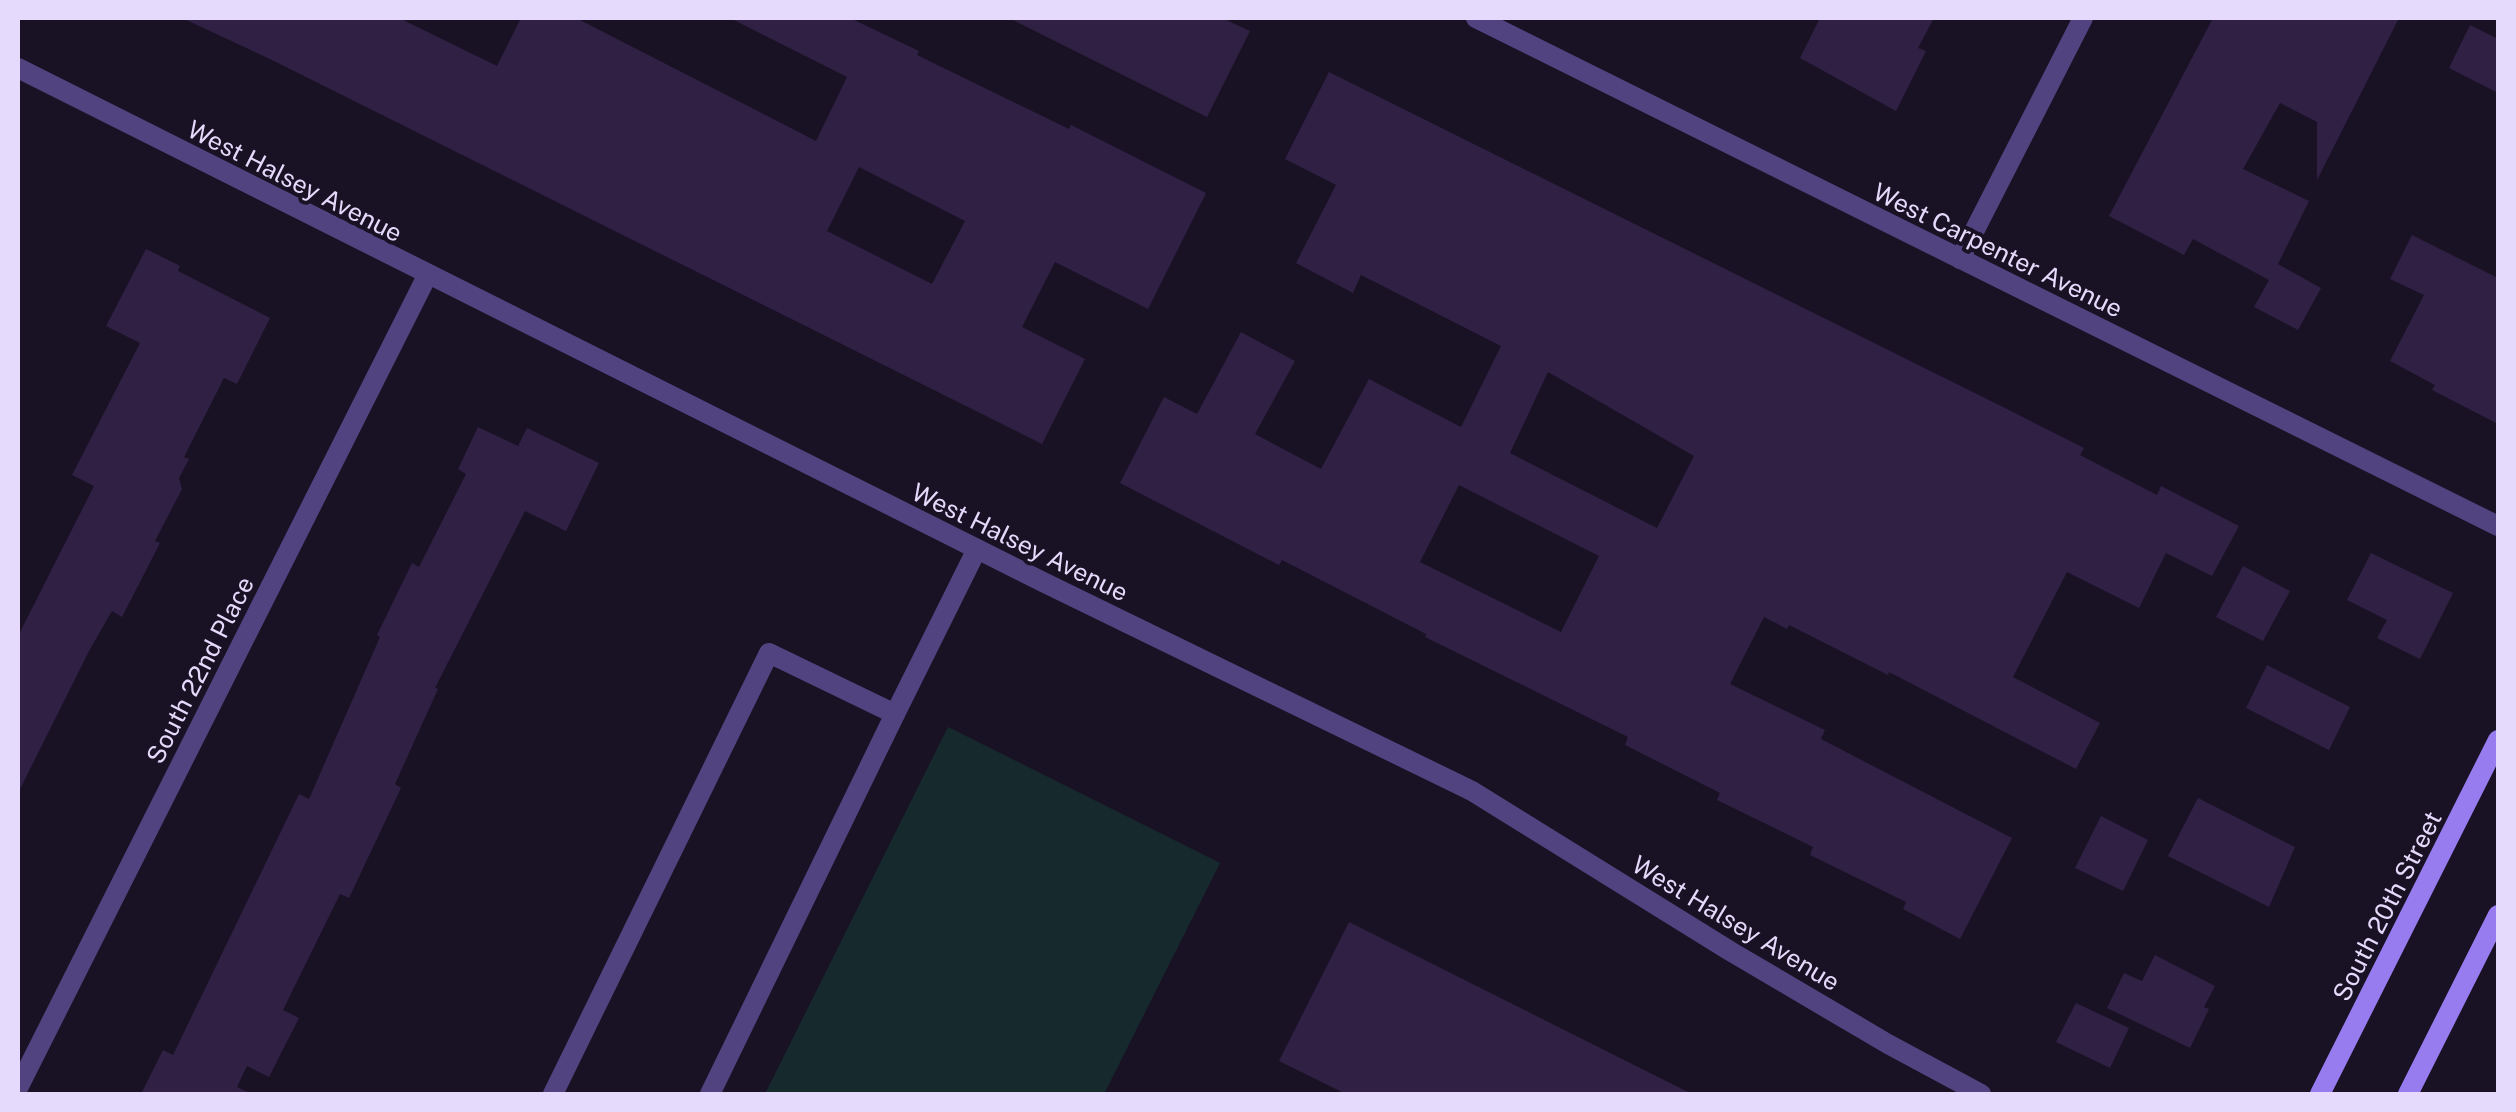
<svg xmlns="http://www.w3.org/2000/svg" width="2516" height="1112" font-family="'Public Sans',sans-serif">
<style>
.green{fill:#162a2e}
.building{fill:#2f2044;fill-rule:evenodd}
.lines{fill:none;stroke-linecap:round;stroke-linejoin:round}
.lane{stroke:#51437f;stroke-width:20}
.street{stroke:#51437f;stroke-width:20}
.secondary{stroke:#977cf0;stroke-width:20}
.labels{text-anchor:middle;stroke-width:8;stroke-linejoin:round;paint-order:stroke}
.street-label{font-size:25px;fill:#e5dafb;stroke:#191225}
</style>
<rect width="100%" height="100%" fill="#191225"/>
<!-- green -->
<path class="green" d="M 948,727 L 1220,863 L 1104,1094 L 765,1094 Z"/>
<!-- building -->
<g class="building">
<path d="M 182,18 L 399,18 L 497,66 L 521,18 L 576,18 L 816,141 L 847,77 L 730,18 L 850,18 L 919,51 L 917,55 L 1069,129 L 1071,125 L 1206,193 L 1148,309 L 1055,262 L 1022,327 L 1085,359 L 1042,444 L 274,61 ZM 859,167 L 965,221 L 932,284 L 827,231 Z"/>
<path d="M 1009,18 L 1222,18 L 1250,31 L 1207,117 Z"/>
<path d="M 1820,18 L 1934,18 L 1918,48 L 1926,51 L 1896,111 L 1800,58 Z"/>
<path d="M 2213,18 L 2399,18 L 2317,180 L 2317,122 L 2280,103 L 2243,169 L 2309,201 L 2278,264 L 2321,288 L 2298,330 L 2254,307 L 2269,280 L 2193,239 L 2184,255 L 2109,216 Z"/>
<path d="M 2470,25 L 2498,39 L 2498,93 L 2449,68 Z"/>
<path d="M 1329,72 L 2009,410 L 2084,448 L 2080,455 L 2157,495 L 2161,486 L 2239,526 L 2212,576 L 2166,553 L 2139,608 L 2067,572 L 2013,677 L 2100,723 L 2076,769 L 1889,672 L 1888,675 L 1789,625 L 1787,629 L 1764,617 L 1730,684 L 1825,730 L 1821,739 L 2012,838 L 1960,939 L 1903,909 L 1906,902 L 1810,855 L 1813,847 L 1717,800 L 1720,793 L 1625,745 L 1628,737 L 1425,637 L 1426,634 L 1282,560 L 1279,565 L 1120,483 L 1164,397 L 1197,414 L 1241,332 L 1295,361 L 1255,434 L 1321,469 L 1369,379 L 1461,427 L 1501,346 L 1361,275 L 1353,293 L 1296,263 L 1336,185 L 1285,159 ZM 1548,372 L 1694,456 L 1657,528 L 1510,453 ZM 1459,485 L 1599,556 L 1561,632 L 1420,562 Z"/>
<path d="M 2412,235 L 2498,278 L 2498,424 L 2432,390 L 2435,385 L 2390,361 L 2424,295 L 2390,279 Z"/>
<path d="M 146,249 L 180,266 L 178,271 L 270,318 L 237,384 L 224,378 L 184,457 L 189,459 L 179,478 L 182,489 L 155,541 L 160,543 L 122,617 L 112,611 L 89,651 L 18,793 L 18,636 L 94,486 L 72,475 L 140,343 L 106,326 Z"/>
<path d="M 478,427 L 518,446 L 527,428 L 599,463 L 566,531 L 525,511 L 435,688 L 438,689 L 395,784 L 401,788 L 349,898 L 340,894 L 283,1010 L 299,1018 L 269,1077 L 247,1066 L 237,1087 L 252,1094 L 141,1094 L 163,1050 L 173,1055 L 299,794 L 309,799 L 380,637 L 377,635 L 412,563 L 419,567 L 466,474 L 458,469 Z"/>
<path d="M 2371,553 L 2453,593 L 2420,659 L 2377,638 L 2387,620 L 2347,600 Z"/>
<path d="M 2243,566 L 2290,591 L 2263,641 L 2216,617 Z"/>
<path d="M 2267,665 L 2350,707 L 2329,750 L 2246,708 Z"/>
<path d="M 2198,798 L 2295,847 L 2269,907 L 2168,856 Z"/>
<path d="M 2101,816 L 2148,840 L 2123,891 L 2075,868 Z"/>
<path d="M 1349,922 L 1692,1094 L 1346,1094 L 1279,1061 Z"/>
<path d="M 2155,955 L 2215,986 L 2204,1007 L 2209,1009 L 2190,1048 L 2107,1008 L 2124,973 L 2142,981 Z"/>
<path d="M 2076,1003 L 2129,1028 L 2110,1068 L 2056,1042 Z"/>
</g>
<g class="lines">
<!-- lane -->
<g class="lane">
<path d="M 895,714 L 977,549"/>
<path d="M 553,1094 L 769,653 L 895,714 L 710,1094"/>
</g>
<!-- street -->
<g class="street">
<path d="M 1476,18 L 2498,526"/>
<path d="M 18,68 L 1043,582 L 1472,791 L 1730,951 L 1888,1044 L 1981,1094"/>
<path d="M 1960,259 L 2083,18"/>
<path d="M 18,1088 L 427,276"/>
</g>
<!-- secondary -->
<g class="secondary">
<path d="M 2320,1094 L 2498,740"/>
<path d="M 2408,1094 L 2498,915"/>
</g>
</g>
<g class="labels">
<!-- street labels -->
<g class="street-label">
<text transform="translate(295 181) rotate(27)" y="9">West Halsey Avenue</text>
<text transform="translate(1998 250) rotate(26)" y="9">West Carpenter Avenue</text>
<text transform="translate(1020 542) rotate(26)" y="9">West Halsey Avenue</text>
<text transform="translate(200 670) rotate(-63)" y="9">South 22nd Place</text>
<text transform="translate(2387 906) rotate(-63)" y="9">South 20th Street</text>
<text transform="translate(1736 923) rotate(31)" y="9">West Halsey Avenue</text>
</g>
</g>
<!-- border -->
<rect width="2516" height="1112" fill="none" stroke="#e5dafb" stroke-width="40"/>
</svg>
